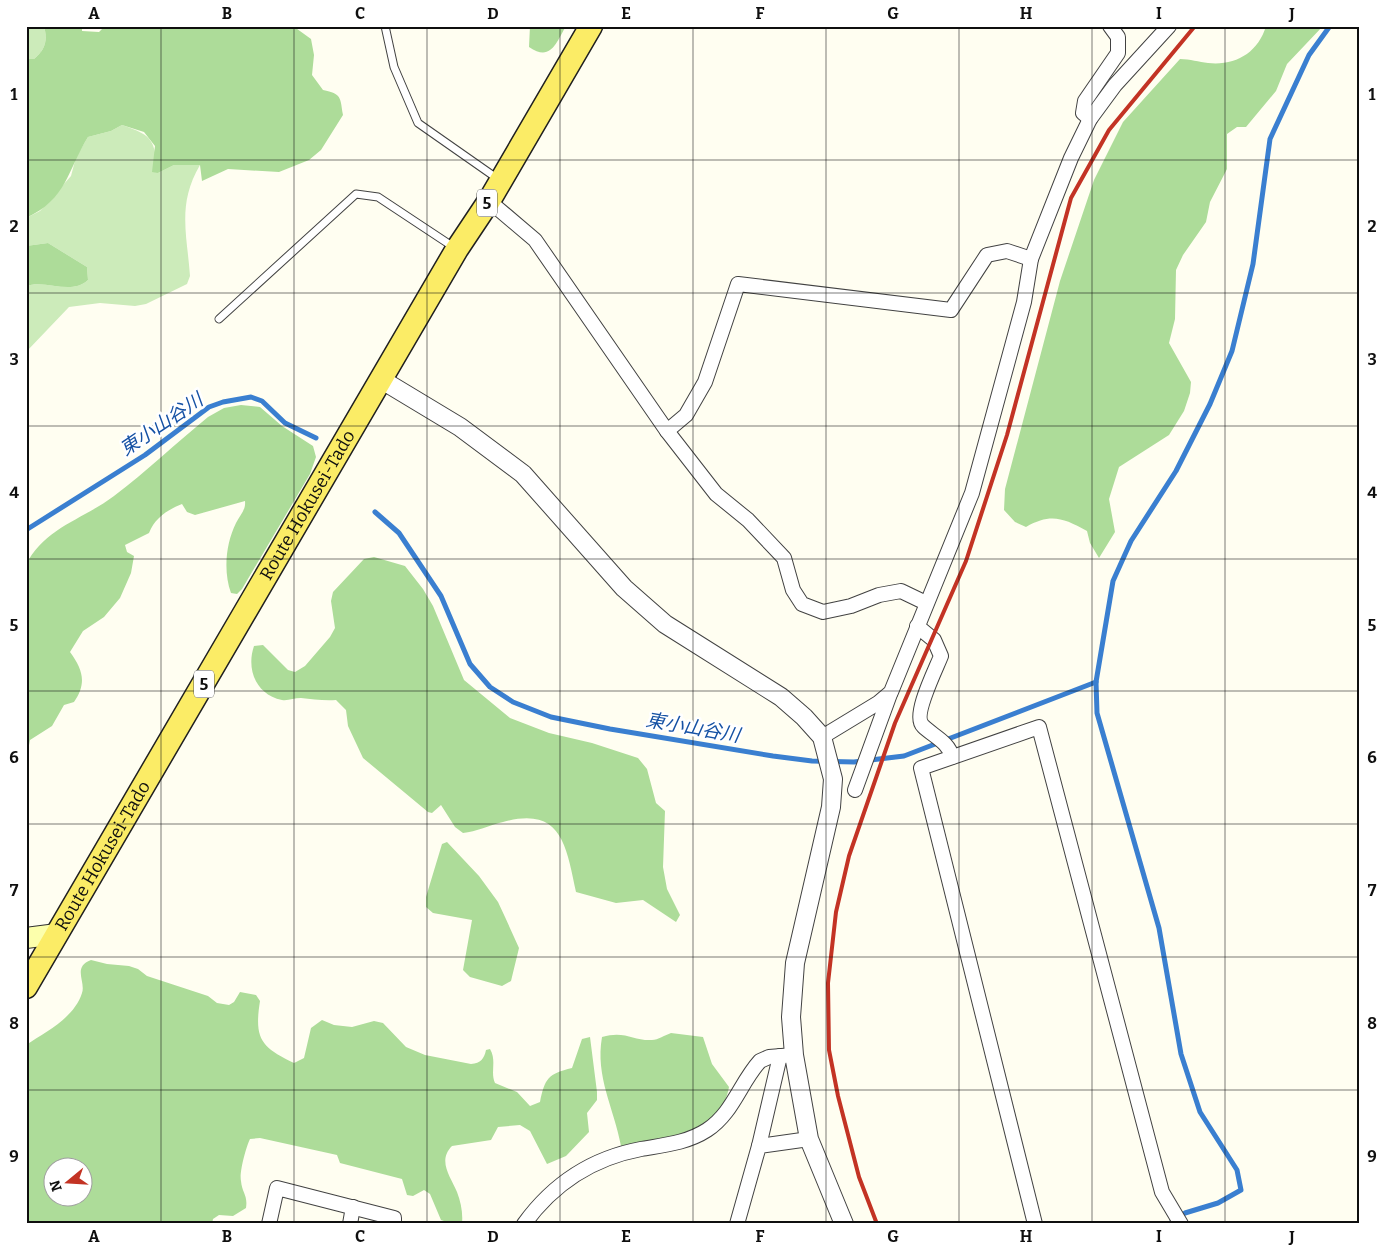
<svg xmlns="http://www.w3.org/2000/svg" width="1386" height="1250" font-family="Bitter,'Noto Sans JP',serif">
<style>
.green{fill:#ccebba}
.forest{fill:#addc99;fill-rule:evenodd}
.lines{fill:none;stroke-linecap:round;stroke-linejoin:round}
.stream{stroke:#3a7fd0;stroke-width:5}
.service-casing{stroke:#424242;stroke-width:9}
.minor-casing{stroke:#424242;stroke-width:16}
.tertiary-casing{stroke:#424242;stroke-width:20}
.secondary-casing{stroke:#313131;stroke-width:22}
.primary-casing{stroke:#202020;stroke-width:25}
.service{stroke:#fff;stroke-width:7}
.minor{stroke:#fff;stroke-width:14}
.tertiary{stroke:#fff;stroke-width:18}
.secondary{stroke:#fcffac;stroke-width:20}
.primary{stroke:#fbec66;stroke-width:22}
.rail{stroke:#c33324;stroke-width:4}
.grid{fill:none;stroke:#0f0f0f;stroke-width:1;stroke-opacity:0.55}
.labels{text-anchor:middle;stroke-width:5;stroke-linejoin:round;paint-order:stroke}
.shield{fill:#fff;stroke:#575757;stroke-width:1}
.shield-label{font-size:16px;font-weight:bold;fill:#0f0f0f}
.street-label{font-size:18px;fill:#0f0f0f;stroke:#fff}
.water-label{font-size:19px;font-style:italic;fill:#1551a4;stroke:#fff}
.neatline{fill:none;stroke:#0f0f0f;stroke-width:2}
.grid-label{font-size:16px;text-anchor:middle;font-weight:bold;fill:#0f0f0f}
</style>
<rect width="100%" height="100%" fill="#fffef1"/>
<!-- green -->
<g class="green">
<path d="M 26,26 L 44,26 C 48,41 45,50 34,59 L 26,59 Z"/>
<path d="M 122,125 C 155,136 154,141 158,173 L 174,165 L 200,165 C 177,204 187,234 190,276 L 187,284 L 146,304 L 135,306 L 100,303 L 69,307 L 26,352 L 26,286 C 47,279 70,296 88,280 L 87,267 L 48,243 L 26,246 L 26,218 L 40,211 L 71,176 L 76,157 L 88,137 L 111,131 Z"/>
</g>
<!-- forest -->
<g class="forest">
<path d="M 44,26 L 82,26 L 82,31 L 99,32 L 105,26 L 293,26 L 311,39 L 314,55 L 312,75 L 323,90 C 342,94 340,97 343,115 L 321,150 L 309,160 L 279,172 L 228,169 L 202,181 L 200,165 L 174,165 L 158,173 L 152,172 L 155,146 L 144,132 L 122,125 L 111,131 L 88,137 C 67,171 67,199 26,218 L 26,59 L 34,59 C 45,50 48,41 44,26 Z"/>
<path d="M 530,26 L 566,26 C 556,43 551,62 529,47 Z"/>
<path d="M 1266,26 L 1323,26 L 1287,64 L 1276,91 L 1246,127 L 1237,127 L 1227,134 L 1227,169 L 1210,202 L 1206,222 L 1183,255 L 1176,270 L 1175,319 L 1169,343 L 1191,382 L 1190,393 L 1184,411 L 1169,435 L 1119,467 L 1109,499 L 1115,532 L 1099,558 L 1090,543 L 1087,531 C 1063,518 1051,513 1026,527 L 1015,522 L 1004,510 L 1005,489 L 1060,281 L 1094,180 L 1123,122 L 1180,59 C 1190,59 1199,62 1208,63 C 1235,66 1258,53 1266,26 Z"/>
<path d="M 48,243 L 87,267 L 88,280 C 70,296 47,279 26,286 L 26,246 Z"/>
<path d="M 241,405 L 260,407 L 282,426 L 313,446 L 316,457 L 310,474 L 242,589 L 237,594 L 231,593 C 223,571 226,543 236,523 C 240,515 246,510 245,501 L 195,515 L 187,512 L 182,504 C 167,510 155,518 149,533 L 125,545 L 127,552 L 134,556 L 131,573 L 120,598 L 104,617 L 83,631 L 70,652 C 83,670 87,683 74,702 L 64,705 L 52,726 L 30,740 L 26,761 L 26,565 C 44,528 82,520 114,496 C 146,472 176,443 208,417 L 224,408 Z"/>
<path d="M 374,557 L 405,566 L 423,589 L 433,606 L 464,680 L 510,718 L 549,733 L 592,743 L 638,758 L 647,769 L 656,803 L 665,811 L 663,867 L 667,889 L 680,915 L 676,922 L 643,900 L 616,903 L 576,892 C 566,844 561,806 503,822 C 490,825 476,832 463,833 L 455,827 L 441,805 L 432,813 L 428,812 L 363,758 L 348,726 L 346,710 L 336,700 C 324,701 312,699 301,698 C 294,698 288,701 282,700 C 256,695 246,669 254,646 L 263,645 L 288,670 L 295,672 L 305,666 L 330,637 L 335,628 L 331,601 L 333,592 L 364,559 Z"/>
<path d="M 447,842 L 479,876 L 498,902 L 505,917 L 519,948 L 511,981 L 502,986 L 470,977 L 463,970 L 472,920 L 433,913 L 426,907 L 426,897 L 442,844 Z"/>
<path d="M 91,960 L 107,964 L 129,966 L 138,969 L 147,976 L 208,996 L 217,1003 L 229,1005 L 234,1002 L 240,992 L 256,995 L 260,1001 C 254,1039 261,1047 294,1063 L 304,1058 L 311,1028 L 322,1020 L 334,1025 L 352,1027 L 374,1021 L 383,1023 L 406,1047 L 425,1055 L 471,1064 C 481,1063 484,1059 486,1050 L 490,1049 C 497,1061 490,1072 495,1083 L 517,1092 L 530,1106 L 540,1102 C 545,1078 548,1074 572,1068 L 582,1039 L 590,1037 L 597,1092 L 597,1100 L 587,1113 L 589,1132 L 566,1156 L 547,1164 L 530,1131 L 520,1125 L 498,1127 L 491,1140 L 452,1146 C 437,1161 451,1177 457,1192 C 461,1203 463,1212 462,1224 L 453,1224 L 441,1220 L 430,1194 L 424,1190 L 413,1196 L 407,1195 L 402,1179 L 340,1163 L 337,1155 L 260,1138 L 250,1139 C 246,1147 239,1173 241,1181 C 242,1193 248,1195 246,1208 L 233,1216 L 219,1215 L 213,1219 L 212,1224 L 26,1224 L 26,1045 C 47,1031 74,1018 82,993 C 86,982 72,967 91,960 ZM 52,1168 L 82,1168 L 82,1198 L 52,1198 Z"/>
<path d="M 671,1033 L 703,1037 L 712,1064 L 729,1087 C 721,1135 660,1139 621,1146 C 614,1108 595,1077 602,1037 C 625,1030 633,1041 652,1040 C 658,1040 665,1035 671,1033 Z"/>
</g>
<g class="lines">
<!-- stream -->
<g class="stream">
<path d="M 375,512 L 399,533 L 441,596 L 470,664 L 490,687 L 513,702 L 551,717 L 610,729 L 773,756 L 812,761 L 854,762 L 904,756 L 1096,682"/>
<path d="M 26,530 L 145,455 L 209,407 L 223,402 L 251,397 L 262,401 L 285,423 L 316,438"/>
<path d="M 1169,1224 L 1185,1213 L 1218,1203 L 1241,1190 L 1237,1170 L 1200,1112 L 1181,1054 L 1159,928 L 1097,713 L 1096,682 L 1113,581 L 1131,541 L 1176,471 L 1210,404 L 1232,351 L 1253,264 L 1270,139 L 1309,55 L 1330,26"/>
</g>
<defs>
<g id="service">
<path d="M 385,26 L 394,67 L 418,123 L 498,179"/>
<path d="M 219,319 L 356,194 L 378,197 L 455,248"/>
</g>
<g id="minor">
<path d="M 1090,119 L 1083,113 L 1085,101 L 1118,53 L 1118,37 L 1110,26"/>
<path d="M 489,201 L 535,240 L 667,431 L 716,494 L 748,520 L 784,558 L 793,590 L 802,604 L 823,612 L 851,606 L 879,595 L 901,591 L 926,603"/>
<path d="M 667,431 L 686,415 L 705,382 L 738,284 L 951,310 L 987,255 L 1007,251 L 1031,259"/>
<path d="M 917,626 L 934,640 L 941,656 C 936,669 912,716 923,726 C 933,736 949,742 952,757"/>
<path d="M 822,737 L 878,703 L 891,692 L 972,493 L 1024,302 L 1031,259 L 1071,158 L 1090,119 L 1115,85 L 1169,26"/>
<path d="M 855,790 L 890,694"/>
<path d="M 759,1146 L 780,1056"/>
<path d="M 269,1224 L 277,1188 L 394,1218 L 394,1224"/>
<path d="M 350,1224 L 353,1207"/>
<path d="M 524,1224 C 553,1184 593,1158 641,1149 C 664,1145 687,1143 707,1130 C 733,1113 740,1083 760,1061 L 769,1057 L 794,1055"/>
<path d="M 737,1224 L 759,1146 L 809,1139"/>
<path d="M 1035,1224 L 921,768 L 1039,727 L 1162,1192 L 1181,1224"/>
</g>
<path id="tertiary" d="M 382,380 L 460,427 L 523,474 L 624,588 L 665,624 L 781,697 L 804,717 L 822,737 L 833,779 L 831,807 L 795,963 L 791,1017 L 794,1055 L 809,1139 L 844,1224"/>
<path id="secondary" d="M 26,938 L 57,934"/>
<g id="primary">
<path id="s1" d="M 26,987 L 457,249 L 489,201 L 591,26"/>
</g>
</defs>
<!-- service casing -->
<use href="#service" class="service-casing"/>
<!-- minor casing -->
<use href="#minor" class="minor-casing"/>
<!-- tertiary casing -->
<use href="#tertiary" class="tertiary-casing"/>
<!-- secondary casing -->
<use href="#secondary" class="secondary-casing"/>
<!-- primary casing -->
<use href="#primary" class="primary-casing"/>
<!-- service -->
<use href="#service" class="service"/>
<!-- minor -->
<use href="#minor" class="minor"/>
<!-- tertiary -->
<use href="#tertiary" class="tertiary"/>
<!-- secondary -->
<use href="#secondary" class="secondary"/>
<!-- primary -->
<use href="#primary" class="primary"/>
<!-- rail -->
<path class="rail" d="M 877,1224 L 859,1177 L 838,1096 L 829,1050 L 828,983 L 836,912 L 849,856 L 895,723 L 966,561 L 1007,435 L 1071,198 L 1109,130 L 1195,26"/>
</g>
<!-- grid -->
<path class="grid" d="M 161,26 L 161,1224M 294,26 L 294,1224M 427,26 L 427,1224M 560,26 L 560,1224M 693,26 L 693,1224M 826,26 L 826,1224M 959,26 L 959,1224M 1092,26 L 1092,1224M 1225,26 L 1225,1224M 26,160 L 1360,160M 26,293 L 1360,293M 26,426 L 1360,426M 26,559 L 1360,559M 26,691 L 1360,691M 26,824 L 1360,824M 26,957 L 1360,957M 26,1090 L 1360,1090"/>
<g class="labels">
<!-- shield labels -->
<g class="shield">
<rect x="477" y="189.5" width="20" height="27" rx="4"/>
<rect x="194" y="670.5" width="20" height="27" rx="4"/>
</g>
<g class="shield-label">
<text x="487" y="209">5</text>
<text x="204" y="690">5</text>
</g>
<!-- street labels -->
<g class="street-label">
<text dy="6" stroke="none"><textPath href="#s1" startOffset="558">Route Hokusei-Tado</textPath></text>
<text dy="6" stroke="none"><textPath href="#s1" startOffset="152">Route Hokusei-Tado</textPath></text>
</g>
<!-- water labels -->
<g class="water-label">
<text transform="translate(161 424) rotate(-34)" y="7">東小山谷川</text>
<text transform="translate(693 727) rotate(10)" y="7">東小山谷川</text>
</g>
</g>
<!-- border -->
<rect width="1386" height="1250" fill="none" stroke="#ffffff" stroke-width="55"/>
<!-- north arrow -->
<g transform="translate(68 1182) rotate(252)"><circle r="24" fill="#ffffff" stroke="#9f9f9f"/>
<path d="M0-4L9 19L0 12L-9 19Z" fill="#c33324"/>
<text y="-8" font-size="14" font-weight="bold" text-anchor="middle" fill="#0f0f0f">N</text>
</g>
<rect x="28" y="28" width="1330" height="1194" class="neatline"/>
<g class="grid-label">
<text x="94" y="19">A</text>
<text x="227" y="19">B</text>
<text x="360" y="19">C</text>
<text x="493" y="19">D</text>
<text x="626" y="19">E</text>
<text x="760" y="19">F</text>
<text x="893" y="19">G</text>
<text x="1026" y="19">H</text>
<text x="1159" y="19">I</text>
<text x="1292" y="19">J</text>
<text x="14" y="100">1</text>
<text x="1372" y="100">1</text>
<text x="14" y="232">2</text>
<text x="1372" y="232">2</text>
<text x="14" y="365">3</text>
<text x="1372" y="365">3</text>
<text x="14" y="498">4</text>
<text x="1372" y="498">4</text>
<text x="14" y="631">5</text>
<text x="1372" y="631">5</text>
<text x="14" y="763">6</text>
<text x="1372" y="763">6</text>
<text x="14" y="896">7</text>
<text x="1372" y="896">7</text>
<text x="14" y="1029">8</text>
<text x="1372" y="1029">8</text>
<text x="14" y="1162">9</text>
<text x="1372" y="1162">9</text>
<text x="94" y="1242">A</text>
<text x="227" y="1242">B</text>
<text x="360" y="1242">C</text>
<text x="493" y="1242">D</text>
<text x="626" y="1242">E</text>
<text x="760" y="1242">F</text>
<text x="893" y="1242">G</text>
<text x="1026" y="1242">H</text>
<text x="1159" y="1242">I</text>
<text x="1292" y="1242">J</text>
</g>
</svg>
